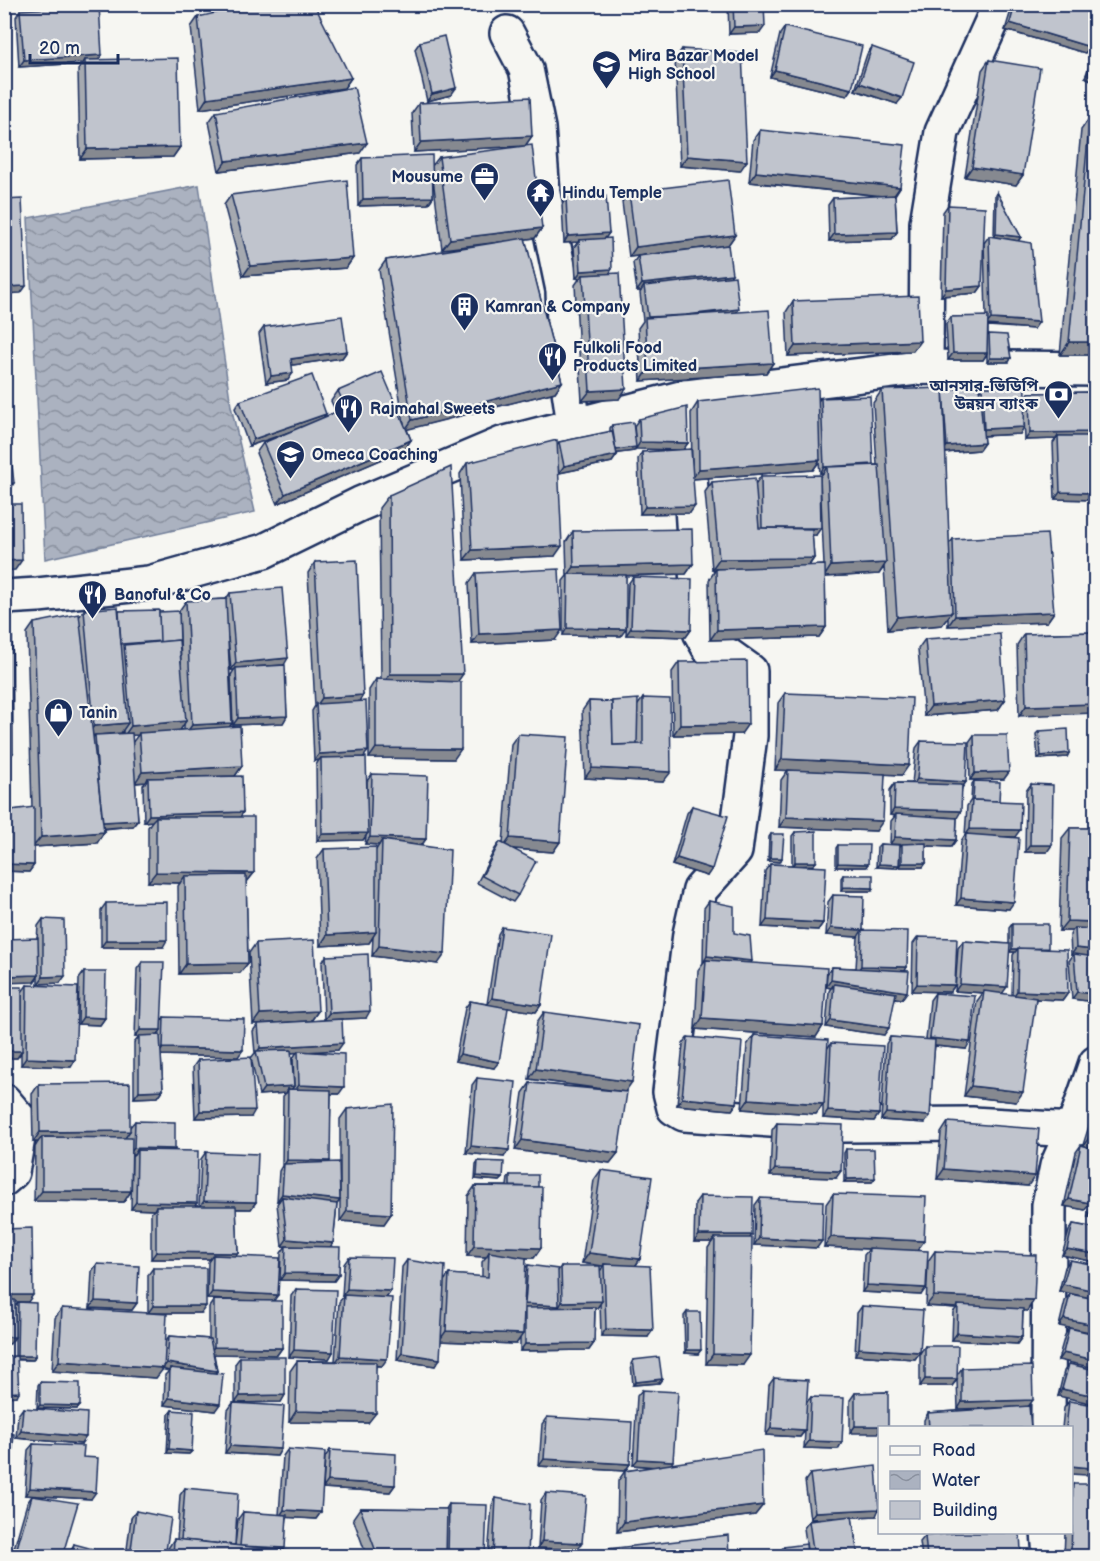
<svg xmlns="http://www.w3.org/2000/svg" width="1100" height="1561" font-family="'Balsamiq Sans','Noto Sans Bengali',sans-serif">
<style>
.water{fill:url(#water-waves);stroke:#717e99;stroke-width:1.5}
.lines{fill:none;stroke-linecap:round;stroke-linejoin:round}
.minor-casing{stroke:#1b2f5e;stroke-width:38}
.highway-casing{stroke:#1b2f5e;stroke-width:38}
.minor{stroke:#f6f6f2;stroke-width:33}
.highway{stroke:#f6f6f2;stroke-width:33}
.wall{fill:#a5a9b0;stroke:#1b2f5e;stroke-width:1.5;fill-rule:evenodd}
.shaded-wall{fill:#868990;stroke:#1b2f5e;stroke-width:1.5}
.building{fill:#c0c4cd;stroke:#1b2f5e;stroke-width:1.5}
.labels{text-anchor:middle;stroke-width:4.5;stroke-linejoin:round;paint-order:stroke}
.poi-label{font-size:16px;font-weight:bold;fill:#1b2f5e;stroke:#f6f6f2;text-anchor:start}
</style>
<defs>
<pattern id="water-waves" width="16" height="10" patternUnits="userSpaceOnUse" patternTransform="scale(1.5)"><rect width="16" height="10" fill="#abb2c0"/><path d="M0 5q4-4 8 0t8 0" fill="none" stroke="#8a919f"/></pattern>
</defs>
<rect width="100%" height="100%" fill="#f6f6f2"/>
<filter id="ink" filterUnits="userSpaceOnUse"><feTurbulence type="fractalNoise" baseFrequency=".0167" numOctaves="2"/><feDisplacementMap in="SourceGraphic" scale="12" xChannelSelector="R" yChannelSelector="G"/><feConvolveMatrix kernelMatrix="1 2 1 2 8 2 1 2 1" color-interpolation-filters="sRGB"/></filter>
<g filter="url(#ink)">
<!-- water -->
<path class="water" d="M 199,185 L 231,406 L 255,512 L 45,559 L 28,218 Z"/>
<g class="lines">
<defs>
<g id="minor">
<path d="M 507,33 L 526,69 L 538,128 L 543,194 L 563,290 L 565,363 L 574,425"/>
<path d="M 926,367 L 927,223 L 942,132 L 1000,4"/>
<path d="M 685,397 L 700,632 L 709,648 L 729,656 L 750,671 L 750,736 L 735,851 L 700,890 L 690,934 L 670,1092 L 674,1108 L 684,1114 L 843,1125 L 972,1124 L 1073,1130"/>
<path d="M 4,1101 L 21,1121 L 12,1172 L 4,1179"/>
<path d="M 1048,1428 L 1049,1205 L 1057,1166 L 1073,1130 L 1096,1063"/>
<path d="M 1048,1532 L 1050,1556"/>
</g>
<path id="highway" d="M 4,597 L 38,595 L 149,583 L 264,551 L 360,504 L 502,444 L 685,397 L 926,367 L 1096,369"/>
</defs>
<!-- minor casing -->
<use href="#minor" class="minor-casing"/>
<!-- highway casing -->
<use href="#highway" class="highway-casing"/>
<!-- minor -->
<use href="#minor" class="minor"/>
<!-- highway -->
<use href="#highway" class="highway"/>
</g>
<!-- wall -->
<g class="wall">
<path d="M 728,4 L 764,4 L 760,33 L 729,34 Z"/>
<path d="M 1013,4 L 1088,4 L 1090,47 L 1085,53 L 1005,30 Z"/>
<path d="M 20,10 L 98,60 L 180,147 L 173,157 L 80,159 L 78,70 L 83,63 L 19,67 L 16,17 Z"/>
<path d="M 198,17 L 351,78 L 344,88 L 200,109 L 191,27 Z"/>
<path d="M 785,27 L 852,89 L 847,96 L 770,77 L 780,34 Z"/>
<path d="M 420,42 L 451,95 L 427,101 L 415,49 Z"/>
<path d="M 872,47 L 897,104 L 855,90 L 867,54 Z"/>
<path d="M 682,49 L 740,171 L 680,166 L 675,59 Z"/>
<path d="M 1095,51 L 1095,82 L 1085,77 Z"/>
<path d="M 989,60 L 1023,175 L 1016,185 L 965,177 L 982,70 Z"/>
<path d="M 419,103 L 532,136 L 525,146 L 414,152 L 412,113 Z"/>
<path d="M 216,112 L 360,153 L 219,171 L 209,122 Z"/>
<path d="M 1090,117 L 1095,355 L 1060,355 L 1081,130 Z"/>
<path d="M 760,130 L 900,187 L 895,195 L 897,232 L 892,239 L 829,241 L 828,205 L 833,198 L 880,196 L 749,182 L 753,140 Z"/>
<path d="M 439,157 L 542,228 L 535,238 L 525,239 L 562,382 L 555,392 L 407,429 L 411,440 L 404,450 L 277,504 L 256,453 L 263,443 L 283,434 L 249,446 L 235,408 L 240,401 L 324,417 L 336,412 L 331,401 L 338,391 L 404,423 L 379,270 L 386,260 L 486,244 L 442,249 L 432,171 L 433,197 L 428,204 L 358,206 L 357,165 L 362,158 L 432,166 Z"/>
<path d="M 629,192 L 735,235 L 728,245 L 730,276 L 736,312 L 773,363 L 766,373 L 641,381 L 638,328 L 643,321 L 640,293 L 641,291 L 637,291 L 633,263 L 638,256 L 629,257 L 622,202 Z"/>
<path d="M 997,192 L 1021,237 L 1018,241 L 1034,329 L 988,326 L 988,336 L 989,334 L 1011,358 L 1009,362 L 987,362 L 987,354 L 983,360 L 948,360 L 946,324 L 951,317 L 986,317 L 984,243 L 989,236 L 994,237 L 995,195 Z"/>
<path d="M 231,195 L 353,258 L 346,268 L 243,276 L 224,205 Z"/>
<path d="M 566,198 L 609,233 L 605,238 L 610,273 L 619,399 L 582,401 L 575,285 L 580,278 L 576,278 L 574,247 L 578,242 L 564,243 L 562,205 Z"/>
<path d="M 948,205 L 982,286 L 977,293 L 941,296 L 943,212 Z"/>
<path d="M 793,301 L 913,351 L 788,356 L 786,312 Z"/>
<path d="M 264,327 L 347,351 L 342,358 L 292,365 L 288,380 L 266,383 L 259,334 Z"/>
<path d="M 982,387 L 1025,399 L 1029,393 L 1095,392 L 1095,500 L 1055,499 L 1053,443 L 1056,439 L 1025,440 L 1024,417 L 1024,427 L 1020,434 L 983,436 L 984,443 L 979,450 L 945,453 L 949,544 L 953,539 L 1054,612 L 1047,622 L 948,626 L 948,617 L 942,625 L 888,630 L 884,567 L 879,574 L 825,577 L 826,627 L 819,637 L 710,640 L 709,580 L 716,569 L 722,569 L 712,569 L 705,492 L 712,482 L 756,483 L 761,476 L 816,535 L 812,535 L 814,558 L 809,566 L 824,565 L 820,477 L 823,473 L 820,473 L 819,462 L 813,470 L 693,479 L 690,513 L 640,514 L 638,459 L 642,452 L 677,450 L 636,448 L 634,451 L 617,453 L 617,455 L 612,462 L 559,473 L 558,468 L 555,556 L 464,560 L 460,474 L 467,463 L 557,445 L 559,442 L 610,432 L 610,428 L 612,425 L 635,436 L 634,426 L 639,419 L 688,443 L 683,449 L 692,465 L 691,413 L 698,402 L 818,401 L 821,398 L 873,465 L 877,465 L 873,403 L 882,390 L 979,391 Z"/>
<path d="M 389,495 L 457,682 L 454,759 L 369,758 L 369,690 L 376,679 L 381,680 L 379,508 Z"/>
<path d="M 573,531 L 693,564 L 686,574 L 626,576 L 621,636 L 563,635 L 563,581 L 567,576 L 566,542 Z"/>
<path d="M 315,562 L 363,695 L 359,702 L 367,795 L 367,781 L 372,774 L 426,839 L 421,846 L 438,964 L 372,956 L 373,937 L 369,943 L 320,946 L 317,859 L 324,849 L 376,850 L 379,845 L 365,844 L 366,836 L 363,840 L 317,841 L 316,765 L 319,760 L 314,761 L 312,711 L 315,706 L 308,573 Z"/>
<path d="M 476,573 L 555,640 L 472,644 L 469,583 Z"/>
<path d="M 633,577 L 691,630 L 686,637 L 626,635 L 628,584 Z"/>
<path d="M 230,593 L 284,665 L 287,716 L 283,723 L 233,725 L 231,675 L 234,670 L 231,670 L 228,637 L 232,723 L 230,727 L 242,766 L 235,776 L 243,812 L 240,817 L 254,873 L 246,883 L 248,963 L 240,973 L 179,974 L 178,886 L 180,883 L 148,882 L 148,827 L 152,821 L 144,822 L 143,785 L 146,782 L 135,783 L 138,820 L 133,826 L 104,829 L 104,832 L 97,843 L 34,847 L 34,865 L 29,872 L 4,871 L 4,811 L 32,808 L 27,633 L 34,623 L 79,617 L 84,610 L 159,612 L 180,642 L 181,664 L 179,611 L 186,601 L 226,599 ZM 184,724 L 184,730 L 180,730 ZM 123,730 L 123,733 L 95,735 L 93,738 L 93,735 L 121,733 ZM 132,735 L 138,735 L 132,743 Z"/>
<path d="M 1095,632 L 1019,716 L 1017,645 L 1024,634 Z"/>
<path d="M 925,639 L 1005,700 L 998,710 L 924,716 L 918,649 Z"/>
<path d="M 679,662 L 741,734 L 673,735 L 672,672 Z"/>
<path d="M 785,693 L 902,775 L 885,774 L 876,831 L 779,827 L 781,780 L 788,770 L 775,770 L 778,703 Z"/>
<path d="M 643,698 L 663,782 L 585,778 L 582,711 L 589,701 L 611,702 L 612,701 L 638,705 Z"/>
<path d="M 1039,731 L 1069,753 L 1067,757 L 1038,759 L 1036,734 Z"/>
<path d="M 518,734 L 560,842 L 553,852 L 514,849 L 518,895 L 513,902 L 477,883 L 495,849 L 500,842 L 503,844 L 511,744 Z"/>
<path d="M 974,735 L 1009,772 L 1004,779 L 970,780 L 969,742 Z"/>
<path d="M 921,741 L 966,782 L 962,788 L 957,818 L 956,840 L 951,847 L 926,846 L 926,863 L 923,867 L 900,867 L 900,855 L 899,865 L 897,868 L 876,867 L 877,847 L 880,844 L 900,846 L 902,845 L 890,844 L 891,821 L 895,816 L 890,815 L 890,790 L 895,783 L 912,783 L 916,748 Z"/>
<path d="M 974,781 L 999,801 L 1015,837 L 998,837 L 1009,909 L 956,905 L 961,841 L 965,835 L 967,806 L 971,800 L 972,784 Z"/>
<path d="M 1031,784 L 1047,852 L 1025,852 L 1026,791 Z"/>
<path d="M 692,806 L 707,876 L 672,865 L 687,813 Z"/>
<path d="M 1070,828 L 1095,828 L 1095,1002 L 1072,999 L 1069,961 L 1073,955 L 1071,955 L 1070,935 L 1072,931 L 1059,931 L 1062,838 Z"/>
<path d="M 795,832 L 816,862 L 813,865 L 802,866 L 823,923 L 818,930 L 762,927 L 765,871 L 770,864 L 792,865 L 792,836 Z"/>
<path d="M 771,834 L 782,858 L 780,862 L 768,861 L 769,837 Z"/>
<path d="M 838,845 L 866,867 L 836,867 L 836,848 Z"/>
<path d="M 843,875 L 871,891 L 841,891 L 841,878 Z"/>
<path d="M 833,895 L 863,930 L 907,967 L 905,970 L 902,999 L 895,998 L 884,1035 L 826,1027 L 829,991 L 831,988 L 826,987 L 827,974 L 832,967 L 856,968 L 858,937 L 826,935 L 828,902 Z"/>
<path d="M 709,901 L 734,933 L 751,963 L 823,1026 L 816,1037 L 695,1029 L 698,970 L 703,963 L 704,908 Z"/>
<path d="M 106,903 L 163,947 L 101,947 L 101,910 Z"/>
<path d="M 43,919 L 60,983 L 38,984 L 38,977 L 34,982 L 38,926 Z"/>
<path d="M 1012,924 L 1047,949 L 1068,993 L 1063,1000 L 1036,999 L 1016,1102 L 964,1096 L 977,1001 L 983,993 L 955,991 L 958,948 L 963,941 L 1009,944 L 1009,928 ZM 1009,952 L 1015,952 L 1013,955 L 1012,995 L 1002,994 Z"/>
<path d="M 502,927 L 541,1005 L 536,1012 L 502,1007 L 494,1068 L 455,1061 L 465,1008 L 470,1001 L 487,1004 L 498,934 Z"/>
<path d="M 918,937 L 955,985 L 950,992 L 912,991 L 913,944 Z"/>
<path d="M 256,943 L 318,1011 L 311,1021 L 324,1020 L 322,963 L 326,956 L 366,1018 L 342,1019 L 338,1050 L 308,1052 L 339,1094 L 331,1094 L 329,1163 L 340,1198 L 340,1119 L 347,1109 L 391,1214 L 384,1224 L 340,1221 L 340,1200 L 337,1204 L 333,1243 L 330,1247 L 339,1274 L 334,1281 L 280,1280 L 281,1253 L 286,1246 L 282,1246 L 277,1204 L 279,1201 L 277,1201 L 279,1171 L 282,1166 L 283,1096 L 286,1093 L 259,1095 L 251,1058 L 255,1053 L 253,1031 L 258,1024 L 284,1022 L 253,1024 L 249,953 ZM 297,1052 L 293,1058 L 294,1085 L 291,1053 Z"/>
<path d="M 142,962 L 162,1020 L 164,1017 L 238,1057 L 161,1055 L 163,1090 L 158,1097 L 134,1098 L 134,1043 L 139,1037 L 135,1037 L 137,969 Z"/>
<path d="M 84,972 L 105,1018 L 100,1025 L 78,1024 L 79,979 Z"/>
<path d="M 27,985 L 75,1060 L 71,1067 L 21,1065 L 21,1053 L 17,1058 L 4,1058 L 4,987 L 22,1011 L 22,992 Z"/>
<path d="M 935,993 L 966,1049 L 935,1046 L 925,1123 L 881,1120 L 886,1044 L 890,1037 L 926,1040 L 930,1000 Z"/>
<path d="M 544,1012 L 625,1091 L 618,1153 L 610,1163 L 515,1150 L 523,1093 L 530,1083 L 611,1090 L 529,1079 L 537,1022 Z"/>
<path d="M 754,1035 L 827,1049 L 831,1043 L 879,1114 L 874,1121 L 823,1118 L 823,1104 L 816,1114 L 742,1109 L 747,1045 Z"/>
<path d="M 688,1037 L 737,1103 L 732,1110 L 677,1105 L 683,1044 Z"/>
<path d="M 198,1060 L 251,1117 L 195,1118 L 193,1067 Z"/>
<path d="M 477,1078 L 504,1157 L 466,1153 L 472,1085 Z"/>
<path d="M 39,1084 L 130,1127 L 135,1121 L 175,1149 L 173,1151 L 195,1206 L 199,1206 L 201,1159 L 206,1152 L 256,1202 L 251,1209 L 236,1209 L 238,1253 L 235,1256 L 274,1301 L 282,1348 L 277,1355 L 214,1354 L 217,1371 L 215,1373 L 215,1411 L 164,1405 L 165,1375 L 169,1371 L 162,1369 L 156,1378 L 52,1371 L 55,1318 L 62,1308 L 165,1342 L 169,1336 L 209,1339 L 209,1307 L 214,1300 L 238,1300 L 207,1299 L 208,1262 L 210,1259 L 151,1259 L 151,1213 L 154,1210 L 131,1209 L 132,1157 L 134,1155 L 131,1155 L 131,1191 L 124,1202 L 34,1201 L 35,1147 L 38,1142 L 33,1142 L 32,1094 Z"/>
<path d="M 1095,1107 L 1095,1177 L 1085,1210 L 1064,1206 L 1076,1152 L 1081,1145 L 1083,1145 Z"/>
<path d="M 948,1122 L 1028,1186 L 937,1179 L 941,1133 Z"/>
<path d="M 777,1123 L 836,1178 L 770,1176 L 772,1130 Z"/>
<path d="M 846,1149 L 875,1178 L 872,1182 L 844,1182 L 844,1153 Z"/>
<path d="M 478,1161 L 503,1178 L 500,1181 L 475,1179 L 476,1164 Z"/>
<path d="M 601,1170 L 640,1259 L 636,1265 L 648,1337 L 601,1336 L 600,1303 L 597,1308 L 595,1308 L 594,1343 L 589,1350 L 520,1351 L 520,1338 L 516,1344 L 441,1341 L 435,1366 L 397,1360 L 402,1267 L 407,1260 L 444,1281 L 449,1274 L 482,1277 L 482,1262 L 486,1257 L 467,1256 L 468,1196 L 475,1186 L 507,1186 L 508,1178 L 510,1175 L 538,1187 L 541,1248 L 534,1258 L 526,1258 L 525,1268 L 528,1265 L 558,1271 L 561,1266 L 601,1270 L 603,1266 L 582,1263 L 594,1180 Z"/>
<path d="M 1095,1182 L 1095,1218 L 1088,1217 Z"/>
<path d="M 833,1194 L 917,1250 L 921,1295 L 862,1292 L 864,1255 L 869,1249 L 824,1247 L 826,1204 Z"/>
<path d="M 700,1196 L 749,1238 L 743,1365 L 706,1364 L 708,1248 L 712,1242 L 694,1242 L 695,1203 Z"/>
<path d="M 760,1198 L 817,1248 L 754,1245 L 755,1205 Z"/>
<path d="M 1073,1224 L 1095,1228 L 1095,1262 L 1062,1255 L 1069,1231 Z"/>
<path d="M 935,1251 L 1034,1300 L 1027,1311 L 1023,1310 L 1022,1337 L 1017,1344 L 952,1340 L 953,1312 L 957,1308 L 926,1306 L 928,1261 Z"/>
<path d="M 349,1257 L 391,1291 L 386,1298 L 382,1366 L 376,1366 L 368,1423 L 289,1422 L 290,1371 L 297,1361 L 335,1361 L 339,1302 L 344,1296 L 342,1296 L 344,1264 Z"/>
<path d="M 1070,1260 L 1095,1265 L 1059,1291 L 1065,1267 Z"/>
<path d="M 97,1264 L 137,1303 L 132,1310 L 90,1308 L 92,1271 Z"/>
<path d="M 153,1268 L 201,1313 L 148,1313 L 148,1275 Z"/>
<path d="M 296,1289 L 333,1352 L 329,1359 L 289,1357 L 291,1296 Z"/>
<path d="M 1070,1294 L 1095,1299 L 1059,1326 L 1065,1301 Z"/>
<path d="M 18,1302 L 35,1356 L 33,1360 L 17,1360 L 17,1396 L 4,1397 L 4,1357 L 15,1356 L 15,1306 Z"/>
<path d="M 862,1306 L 920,1352 L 915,1359 L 855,1355 L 857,1313 Z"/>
<path d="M 687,1312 L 698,1354 L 685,1353 L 684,1316 Z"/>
<path d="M 1069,1328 L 1095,1334 L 1058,1360 L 1065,1335 Z"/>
<path d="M 925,1346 L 957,1375 L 962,1368 L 1028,1406 L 1031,1428 L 924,1428 L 924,1420 L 928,1413 L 1016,1407 L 958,1409 L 957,1380 L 952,1386 L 920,1386 L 920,1353 Z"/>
<path d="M 240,1357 L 285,1395 L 281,1402 L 235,1403 L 281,1449 L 277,1456 L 225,1453 L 228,1410 L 233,1403 L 235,1403 L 235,1364 Z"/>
<path d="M 633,1360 L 662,1379 L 659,1383 L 633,1385 L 631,1364 Z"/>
<path d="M 1069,1364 L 1095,1370 L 1058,1396 L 1064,1371 Z"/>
<path d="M 774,1378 L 807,1402 L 811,1397 L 842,1442 L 838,1449 L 804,1448 L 805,1431 L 800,1437 L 766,1435 L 769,1385 Z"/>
<path d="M 40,1382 L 80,1406 L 77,1409 L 37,1408 L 38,1385 Z"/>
<path d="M 642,1390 L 671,1464 L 763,1505 L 755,1515 L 617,1532 L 618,1481 L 625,1471 L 654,1467 L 633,1465 L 637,1396 Z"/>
<path d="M 888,1392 L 850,1433 L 850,1400 L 855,1393 Z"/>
<path d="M 1069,1401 L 1091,1468 L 1086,1475 L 1071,1428 L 1062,1428 L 1064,1408 Z"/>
<path d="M 23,1408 L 81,1444 L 16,1438 L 18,1415 Z"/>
<path d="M 172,1410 L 192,1451 L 189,1454 L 167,1453 L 169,1414 Z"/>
<path d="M 547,1417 L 630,1464 L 625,1471 L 539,1466 L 542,1424 Z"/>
<path d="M 33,1444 L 83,1457 L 91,1499 L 25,1495 L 28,1450 Z"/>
<path d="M 288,1449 L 321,1512 L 316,1519 L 287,1517 L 283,1550 L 289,1557 L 167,1557 L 167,1550 L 174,1539 L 177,1540 L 180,1495 L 185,1488 L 235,1545 L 238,1519 L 243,1512 L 279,1515 L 283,1456 Z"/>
<path d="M 330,1450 L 395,1485 L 390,1492 L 323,1488 L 325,1457 Z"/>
<path d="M 810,1474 L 876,1516 L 852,1517 L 858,1557 L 808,1557 L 804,1528 L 809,1521 L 833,1518 L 810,1519 L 805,1481 Z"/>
<path d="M 1073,1484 L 1095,1557 L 1064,1557 L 1065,1533 L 1071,1533 L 1071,1486 Z"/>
<path d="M 546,1493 L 578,1550 L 538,1548 L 541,1500 Z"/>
<path d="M 32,1496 L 62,1557 L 19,1557 L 12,1555 L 27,1503 Z"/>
<path d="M 496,1498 L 528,1557 L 488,1557 L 492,1505 Z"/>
<path d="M 449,1504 L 485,1557 L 367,1557 L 353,1518 L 360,1508 L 446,1509 Z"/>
<path d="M 136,1511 L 165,1557 L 126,1557 L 131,1518 Z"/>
<path d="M 925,1536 L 1021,1551 L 1018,1557 L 922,1557 L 920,1542 Z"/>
<path d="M 74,1544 L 91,1557 L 70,1557 L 72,1548 Z"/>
<path d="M 784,1547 L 807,1557 L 783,1557 L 781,1550 Z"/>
<path d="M 608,1549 L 729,1557 L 603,1557 Z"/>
</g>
<!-- shaded-wall -->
<g class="shaded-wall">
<path d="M 558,4 L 610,4 L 555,8 Z"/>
<path d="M 1010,23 L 1090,47 L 1085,53 L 1005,30 Z"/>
<path d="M 765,26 L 760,33 L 729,34 L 734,27 Z"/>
<path d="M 102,55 L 97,62 L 85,60 L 83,63 L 19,67 L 24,60 Z"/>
<path d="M 775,70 L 852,89 L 847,96 L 770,77 Z"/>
<path d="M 1090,70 L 1095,73 L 1095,82 L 1085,77 Z"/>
<path d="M 351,78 L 344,88 L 200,109 L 207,98 Z"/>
<path d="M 860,83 L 902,98 L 897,104 L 855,90 Z"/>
<path d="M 456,88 L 451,95 L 427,101 L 432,94 Z"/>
<path d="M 532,136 L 525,146 L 414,152 L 421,142 Z"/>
<path d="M 367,143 L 360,153 L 219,171 L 226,161 Z"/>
<path d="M 180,147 L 173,157 L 80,159 L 87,149 Z"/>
<path d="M 687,156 L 747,161 L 740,171 L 680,166 Z"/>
<path d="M 972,167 L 1023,175 L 1016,185 L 965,177 Z"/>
<path d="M 756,172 L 900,187 L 893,197 L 749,182 Z"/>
<path d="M 433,197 L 428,204 L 358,206 L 363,199 Z"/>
<path d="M 542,228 L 535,238 L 442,249 L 450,239 Z"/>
<path d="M 897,232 L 892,239 L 829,241 L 834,234 Z"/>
<path d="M 609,233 L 604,240 L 579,240 L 578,242 L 564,243 L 568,236 Z"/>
<path d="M 996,234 L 1021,237 L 1018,241 L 994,237 Z"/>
<path d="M 735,235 L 728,245 L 629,257 L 636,247 Z"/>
<path d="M 353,258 L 346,268 L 243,276 L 250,266 Z"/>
<path d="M 612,269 L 608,276 L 583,275 L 580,278 L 576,278 L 581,271 Z"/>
<path d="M 732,274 L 727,281 L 644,286 L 641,291 L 637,291 L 642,284 Z"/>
<path d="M 26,286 L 21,293 L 4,294 L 4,287 Z"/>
<path d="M 982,286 L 977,293 L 941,296 L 946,289 Z"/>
<path d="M 739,309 L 734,316 L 648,320 Z"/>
<path d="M 991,319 L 1039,322 L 1034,329 L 986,325 Z"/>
<path d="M 920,341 L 913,351 L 788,356 L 795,346 Z"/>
<path d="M 1069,342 L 1095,342 L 1095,355 L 1060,355 Z"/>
<path d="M 347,351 L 342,358 L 286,366 L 291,359 Z"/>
<path d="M 953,353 L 987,353 L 983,360 L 948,360 Z"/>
<path d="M 990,358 L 1011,358 L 1009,362 L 987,362 Z"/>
<path d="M 773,363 L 766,373 L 641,381 L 648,370 Z"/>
<path d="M 293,373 L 288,380 L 266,383 L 271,376 Z"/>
<path d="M 562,382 L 555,392 L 405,430 L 412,420 Z"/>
<path d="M 626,389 L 619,399 L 582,401 L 590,391 Z"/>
<path d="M 326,414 L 321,421 L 249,446 L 254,439 Z"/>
<path d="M 1024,427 L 1020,434 L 979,436 L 984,429 Z"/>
<path d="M 1095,432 L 1095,437 L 1058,436 L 1056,439 L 1025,440 L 1030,433 Z"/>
<path d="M 411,440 L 404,450 L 277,504 L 285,494 Z"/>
<path d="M 640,442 L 688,443 L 683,450 L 636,449 Z"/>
<path d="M 984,443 L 979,450 L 942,453 L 947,446 Z"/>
<path d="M 636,447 L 634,451 L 612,454 L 615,450 Z"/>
<path d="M 617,455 L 612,462 L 559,473 L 564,466 Z"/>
<path d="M 820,460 L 813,470 L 692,479 L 699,469 Z"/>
<path d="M 873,464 L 869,471 L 827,467 L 823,473 L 820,473 L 824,467 Z"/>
<path d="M 14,483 L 10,490 L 4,491 L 4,484 Z"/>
<path d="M 1060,492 L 1095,493 L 1095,500 L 1055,499 Z"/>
<path d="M 695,506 L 690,513 L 640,514 L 645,507 Z"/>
<path d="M 821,528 L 816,535 L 757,536 L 762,529 Z"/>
<path d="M 562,546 L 555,556 L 464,560 L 472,550 Z"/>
<path d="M 814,558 L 807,568 L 712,569 L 719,559 Z"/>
<path d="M 22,560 L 15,570 L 4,571 L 4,561 Z"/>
<path d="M 886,563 L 879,574 L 824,577 L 831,566 Z"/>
<path d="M 693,564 L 686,574 L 568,577 L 568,575 L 574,567 Z"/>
<path d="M 952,612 L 942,625 L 888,630 L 897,617 Z"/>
<path d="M 1054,612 L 1047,622 L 948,626 L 955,616 Z"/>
<path d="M 826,627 L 819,637 L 710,640 L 717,630 Z"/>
<path d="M 567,628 L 626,629 L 621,636 L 563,635 Z"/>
<path d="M 631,628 L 691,630 L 686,637 L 626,635 Z"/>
<path d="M 562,630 L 555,640 L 472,644 L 479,634 Z"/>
<path d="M 288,658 L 284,665 L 236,668 L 234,670 L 231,670 L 236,663 Z"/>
<path d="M 390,674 L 463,674 L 454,687 L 381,687 Z"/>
<path d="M 363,695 L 356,706 L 317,705 L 322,698 Z"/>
<path d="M 1005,700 L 998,710 L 924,716 L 931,706 Z"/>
<path d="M 1095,704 L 1095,713 L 1019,716 L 1026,706 Z"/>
<path d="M 287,716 L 283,723 L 233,725 L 238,718 Z"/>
<path d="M 186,721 L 179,732 L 139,733 L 138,735 L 124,736 L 131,726 Z"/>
<path d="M 128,723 L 121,733 L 87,736 L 94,726 Z"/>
<path d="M 232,723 L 225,733 L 185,735 L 192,725 Z"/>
<path d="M 748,724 L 741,734 L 673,735 L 680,725 Z"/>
<path d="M 376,748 L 461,749 L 454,759 L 369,758 Z"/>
<path d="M 368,751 L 363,758 L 321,758 L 319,760 L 314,761 L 319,754 Z"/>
<path d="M 4,753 L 13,753 L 6,763 L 4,763 Z"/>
<path d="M 1069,753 L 1067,757 L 1038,759 L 1041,756 Z"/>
<path d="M 782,759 L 909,765 L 902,775 L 775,770 Z"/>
<path d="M 242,766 L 235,776 L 148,778 L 146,782 L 135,783 L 142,772 Z"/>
<path d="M 592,768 L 671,772 L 663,782 L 585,778 Z"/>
<path d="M 1009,772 L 1004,779 L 970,780 L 975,773 Z"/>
<path d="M 917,779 L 966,782 L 961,789 L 912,786 Z"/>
<path d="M 894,809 L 961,811 L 957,818 L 890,815 Z"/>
<path d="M 243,812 L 239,819 L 156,817 L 152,821 L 144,822 L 149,815 Z"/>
<path d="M 786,817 L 883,821 L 876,831 L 779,827 Z"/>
<path d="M 138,820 L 133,826 L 96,829 L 101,822 Z"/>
<path d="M 970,829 L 1020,830 L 1015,837 L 965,836 Z"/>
<path d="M 104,832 L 97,843 L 33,847 L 41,837 Z"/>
<path d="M 368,833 L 363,840 L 317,841 L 322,834 Z"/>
<path d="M 370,837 L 426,839 L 421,846 L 382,840 L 379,845 L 365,844 Z"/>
<path d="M 895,837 L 956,840 L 951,847 L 890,844 Z"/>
<path d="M 510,838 L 560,842 L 553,852 L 503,848 Z"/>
<path d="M 1030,845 L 1052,845 L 1047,852 L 1025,852 Z"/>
<path d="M 677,858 L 712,869 L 707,876 L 672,865 Z"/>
<path d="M 770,858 L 782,858 L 780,862 L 768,861 Z"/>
<path d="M 795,862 L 816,862 L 813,865 L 792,866 Z"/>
<path d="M 838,863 L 868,864 L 866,867 L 836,867 Z"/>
<path d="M 902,863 L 926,863 L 923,867 L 900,867 Z"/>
<path d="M 4,864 L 34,865 L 29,872 L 4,871 Z"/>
<path d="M 879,864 L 899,865 L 897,868 L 876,867 Z"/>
<path d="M 156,872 L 254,873 L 246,883 L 185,876 L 180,883 L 148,882 Z"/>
<path d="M 843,887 L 873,888 L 871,891 L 841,891 Z"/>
<path d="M 961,898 L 1014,902 L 1009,909 L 956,905 Z"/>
<path d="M 767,920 L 823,923 L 818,930 L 762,927 Z"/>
<path d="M 1067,921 L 1095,922 L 1095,932 L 1075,928 L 1072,931 L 1059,931 Z"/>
<path d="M 831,928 L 862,930 L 858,937 L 826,935 Z"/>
<path d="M 376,932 L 369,943 L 320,946 L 327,935 Z"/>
<path d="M 106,940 L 167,940 L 163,947 L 101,947 Z"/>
<path d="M 379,946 L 445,954 L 438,964 L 372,956 Z"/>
<path d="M 1076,948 L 1095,950 L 1095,957 L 1071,955 Z"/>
<path d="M 1012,949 L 1018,949 L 1015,952 L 1009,952 Z"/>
<path d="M 707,956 L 752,961 L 747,968 L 706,960 L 703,963 Z"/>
<path d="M 248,963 L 240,973 L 179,974 L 186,964 Z"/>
<path d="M 861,966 L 907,967 L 903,974 L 856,973 Z"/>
<path d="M 39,975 L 34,982 L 4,983 L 4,976 Z"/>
<path d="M 65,976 L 60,983 L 38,984 L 43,977 Z"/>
<path d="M 831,980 L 907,992 L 902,999 L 833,988 L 834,984 L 831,988 L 826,987 Z"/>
<path d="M 917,984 L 955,985 L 950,992 L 912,991 Z"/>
<path d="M 960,984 L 1007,987 L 1002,994 L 955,991 Z"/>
<path d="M 1017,991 L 1068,993 L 1063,1000 L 1012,998 Z"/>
<path d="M 1077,992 L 1095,994 L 1095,1002 L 1072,999 Z"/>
<path d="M 492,998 L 541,1005 L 536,1012 L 487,1005 Z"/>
<path d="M 318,1011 L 311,1021 L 253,1024 L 260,1014 Z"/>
<path d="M 370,1011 L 366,1018 L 324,1020 L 329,1013 Z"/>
<path d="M 83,1017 L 105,1018 L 100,1025 L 78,1024 Z"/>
<path d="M 702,1018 L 823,1026 L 816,1037 L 695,1029 Z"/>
<path d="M 831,1020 L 889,1028 L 884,1035 L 826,1027 Z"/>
<path d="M 140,1030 L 161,1030 L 157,1037 L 135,1037 Z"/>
<path d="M 930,1038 L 970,1042 L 966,1049 L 926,1045 Z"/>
<path d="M 343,1043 L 338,1050 L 257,1055 L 256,1053 L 260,1048 Z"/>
<path d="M 163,1048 L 243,1050 L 238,1057 L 158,1055 Z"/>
<path d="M 4,1051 L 22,1051 L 17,1058 L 4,1058 Z"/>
<path d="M 460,1054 L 499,1062 L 494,1068 L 455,1061 Z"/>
<path d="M 26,1058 L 75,1060 L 71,1067 L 21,1065 Z"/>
<path d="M 536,1069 L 632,1082 L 625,1092 L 529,1079 Z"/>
<path d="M 299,1085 L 344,1087 L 339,1094 L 294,1092 Z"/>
<path d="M 294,1086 L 289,1093 L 288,1089 L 286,1093 L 259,1095 L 264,1088 Z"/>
<path d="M 971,1086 L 1023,1092 L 1016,1102 L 964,1096 Z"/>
<path d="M 163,1090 L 158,1097 L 134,1098 L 139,1091 Z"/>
<path d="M 682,1098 L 737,1103 L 732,1110 L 677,1105 Z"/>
<path d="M 749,1099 L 824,1104 L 816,1114 L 742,1109 Z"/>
<path d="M 255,1110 L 251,1117 L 195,1118 L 200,1111 Z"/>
<path d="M 828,1111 L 879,1114 L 874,1121 L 823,1118 Z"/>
<path d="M 886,1113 L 930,1116 L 925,1123 L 881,1120 Z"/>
<path d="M 130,1131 L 123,1141 L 42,1137 L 38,1142 L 33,1142 L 40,1132 Z"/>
<path d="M 1088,1139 L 1095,1141 L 1095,1149 L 1083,1146 Z"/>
<path d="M 522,1140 L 618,1153 L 610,1163 L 515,1150 Z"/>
<path d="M 471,1146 L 509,1150 L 504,1157 L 466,1153 Z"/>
<path d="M 134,1148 L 175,1149 L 170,1156 L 137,1150 L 134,1155 L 129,1155 Z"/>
<path d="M 287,1160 L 330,1161 L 325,1168 L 284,1165 Z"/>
<path d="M 775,1169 L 841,1171 L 836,1178 L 770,1176 Z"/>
<path d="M 944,1169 L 1035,1176 L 1028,1186 L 937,1179 Z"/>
<path d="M 477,1176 L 503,1178 L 500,1181 L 475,1179 Z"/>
<path d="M 875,1178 L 872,1182 L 844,1182 L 847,1179 Z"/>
<path d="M 42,1191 L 131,1191 L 124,1202 L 34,1201 Z"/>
<path d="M 282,1194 L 340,1200 L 335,1207 L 282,1197 L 279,1201 L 277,1201 Z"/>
<path d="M 1069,1199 L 1090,1203 L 1085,1210 L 1064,1206 Z"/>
<path d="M 204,1201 L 256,1202 L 251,1209 L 199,1208 Z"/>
<path d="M 136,1202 L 197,1203 L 192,1210 L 156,1206 L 154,1210 L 131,1209 Z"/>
<path d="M 1093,1210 L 1095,1210 L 1095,1218 L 1088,1217 Z"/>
<path d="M 347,1211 L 391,1214 L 384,1224 L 340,1221 Z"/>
<path d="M 699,1235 L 752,1235 L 747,1242 L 715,1238 L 712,1242 L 694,1242 Z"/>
<path d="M 831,1237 L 924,1241 L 917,1251 L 824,1247 Z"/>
<path d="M 759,1238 L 822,1241 L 817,1248 L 754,1245 Z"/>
<path d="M 287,1239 L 333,1243 L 328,1250 L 282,1246 Z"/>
<path d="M 474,1246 L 541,1248 L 534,1258 L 489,1257 L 489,1252 L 486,1257 L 467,1256 Z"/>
<path d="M 1067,1249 L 1095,1254 L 1095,1262 L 1062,1255 Z"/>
<path d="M 156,1252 L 238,1253 L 233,1260 L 213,1255 L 210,1259 L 151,1259 Z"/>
<path d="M 589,1253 L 640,1259 L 633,1269 L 604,1264 L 603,1266 L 582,1263 Z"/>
<path d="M 285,1273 L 339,1274 L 334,1281 L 280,1280 Z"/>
<path d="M 1063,1284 L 1095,1291 L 1095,1299 L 1059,1291 Z"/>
<path d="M 867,1285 L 926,1288 L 921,1295 L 862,1292 Z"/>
<path d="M 347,1289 L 391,1291 L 386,1298 L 342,1296 Z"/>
<path d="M 212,1292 L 278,1295 L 273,1302 L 207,1299 Z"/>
<path d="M 4,1295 L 33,1295 L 28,1302 L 4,1302 Z"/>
<path d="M 934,1296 L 1034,1300 L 1027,1311 L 958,1308 L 958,1305 L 957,1308 L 926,1306 Z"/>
<path d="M 95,1301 L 137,1303 L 132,1310 L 90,1308 Z"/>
<path d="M 602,1301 L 597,1308 L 558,1309 L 562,1302 Z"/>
<path d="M 525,1304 L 559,1306 L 554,1313 L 525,1308 L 522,1311 L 521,1311 Z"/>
<path d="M 153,1306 L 206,1306 L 201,1313 L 148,1313 Z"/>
<path d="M 1064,1319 L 1095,1325 L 1095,1333 L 1059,1326 Z"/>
<path d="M 606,1329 L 653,1330 L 648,1337 L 601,1336 Z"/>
<path d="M 446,1331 L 523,1334 L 516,1344 L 439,1341 Z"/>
<path d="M 957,1333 L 1022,1337 L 1017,1344 L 952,1340 Z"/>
<path d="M 4,1337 L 15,1337 L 10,1344 L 4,1344 Z"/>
<path d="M 594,1343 L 589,1350 L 520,1351 L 525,1344 Z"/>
<path d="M 214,1347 L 282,1348 L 277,1355 L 209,1354 Z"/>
<path d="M 859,1348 L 920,1352 L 915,1359 L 855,1355 Z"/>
<path d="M 294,1350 L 333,1352 L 329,1359 L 289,1357 Z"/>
<path d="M 687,1350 L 701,1350 L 698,1354 L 685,1353 Z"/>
<path d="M 402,1353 L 440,1359 L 435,1366 L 397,1360 Z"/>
<path d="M 1063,1353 L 1095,1360 L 1095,1368 L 1058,1360 Z"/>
<path d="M 713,1354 L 750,1355 L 743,1365 L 706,1364 Z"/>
<path d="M 17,1356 L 35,1356 L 33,1360 L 15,1359 Z"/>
<path d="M 340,1356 L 387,1359 L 382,1366 L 335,1363 Z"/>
<path d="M 59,1361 L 164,1368 L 156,1378 L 52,1371 Z"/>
<path d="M 167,1363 L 217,1371 L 212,1378 L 170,1368 L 169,1371 L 162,1369 Z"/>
<path d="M 662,1379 L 659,1383 L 633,1385 L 636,1382 Z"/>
<path d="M 925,1379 L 957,1379 L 952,1386 L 920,1386 Z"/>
<path d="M 1062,1389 L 1095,1396 L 1095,1404 L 1058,1396 Z"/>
<path d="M 19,1392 L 17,1396 L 4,1397 L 4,1393 Z"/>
<path d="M 285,1395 L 281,1402 L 235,1403 L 240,1396 Z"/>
<path d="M 169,1398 L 220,1404 L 215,1411 L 164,1405 Z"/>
<path d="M 1033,1400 L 1028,1407 L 958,1409 L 962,1402 Z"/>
<path d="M 40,1405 L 80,1406 L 77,1409 L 37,1408 Z"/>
<path d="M 296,1411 L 376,1413 L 368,1423 L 289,1422 Z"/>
<path d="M 855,1426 L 888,1426 L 887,1428 L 879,1428 L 879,1433 L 850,1433 Z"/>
<path d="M 771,1428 L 805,1430 L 800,1437 L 766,1435 Z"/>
<path d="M 21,1431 L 86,1437 L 81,1444 L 16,1438 Z"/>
<path d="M 809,1441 L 842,1442 L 838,1449 L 804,1448 Z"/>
<path d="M 230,1446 L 281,1449 L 277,1456 L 225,1453 Z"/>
<path d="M 169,1449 L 192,1451 L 189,1454 L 167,1453 Z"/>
<path d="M 4,1457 L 12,1457 L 10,1461 L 4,1461 Z"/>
<path d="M 544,1459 L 630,1464 L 625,1471 L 539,1466 Z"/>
<path d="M 638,1459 L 673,1461 L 669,1468 L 633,1465 Z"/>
<path d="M 1071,1466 L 1091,1468 L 1086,1475 L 1071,1474 Z"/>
<path d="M 328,1481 L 395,1485 L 390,1492 L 323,1488 Z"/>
<path d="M 30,1488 L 96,1492 L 91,1499 L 25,1495 Z"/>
<path d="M 763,1505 L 755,1515 L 617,1532 L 624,1522 Z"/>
<path d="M 879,1509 L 876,1516 L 810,1519 L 815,1512 Z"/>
<path d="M 284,1510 L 321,1512 L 316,1519 L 279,1517 Z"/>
<path d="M 542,1541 L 582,1543 L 578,1550 L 538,1548 Z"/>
<path d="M 240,1546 L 285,1548 L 280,1555 Z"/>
<path d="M 17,1548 L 59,1557 L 19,1557 L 12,1555 Z"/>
<path d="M 1021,1551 L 1018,1557 L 969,1557 Z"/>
</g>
<!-- building -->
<g class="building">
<path d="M 254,4 L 314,4 L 351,78 L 207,98 L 198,17 Z"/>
<path d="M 733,4 L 764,4 L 765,26 L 734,27 Z"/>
<path d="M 1015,4 L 1088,4 L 1095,7 L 1095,27 L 1090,47 L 1010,23 Z"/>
<path d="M 99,5 L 102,55 L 24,60 L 20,10 Z"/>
<path d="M 785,27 L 862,46 L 852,89 L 775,70 Z"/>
<path d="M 444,36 L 456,88 L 432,94 L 420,42 Z"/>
<path d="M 872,47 L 914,62 L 902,98 L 860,83 Z"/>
<path d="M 682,49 L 742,53 L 747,161 L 687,156 Z"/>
<path d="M 1095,56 L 1095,73 L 1090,70 Z"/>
<path d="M 178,58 L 180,147 L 87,149 L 85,60 Z"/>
<path d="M 989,60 L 1040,68 L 1023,175 L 972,167 Z"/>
<path d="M 354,87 L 367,143 L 226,161 L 216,112 Z"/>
<path d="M 530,97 L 532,136 L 421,142 L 419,103 Z"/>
<path d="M 1090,117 L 1095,118 L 1095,342 L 1069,342 Z"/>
<path d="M 760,130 L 905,145 L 900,187 L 756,172 Z"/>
<path d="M 532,145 L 542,228 L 450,239 L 439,157 Z"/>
<path d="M 432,155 L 433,197 L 363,199 L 362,158 Z"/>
<path d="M 347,180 L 353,258 L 250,266 L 231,195 Z"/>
<path d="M 728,180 L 735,235 L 636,247 L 629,192 Z"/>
<path d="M 997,192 L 1021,237 L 996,234 Z"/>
<path d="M 895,195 L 897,232 L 834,234 L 833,198 Z"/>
<path d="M 606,196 L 609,233 L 568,236 L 566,198 Z"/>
<path d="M 22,199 L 26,286 L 4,287 L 4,200 Z"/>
<path d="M 948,205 L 985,207 L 982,286 L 946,289 Z"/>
<path d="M 989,236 L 1031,243 L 1039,322 L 991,319 Z"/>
<path d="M 525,238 L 562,382 L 412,420 L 386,260 Z"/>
<path d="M 611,238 L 612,269 L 581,271 L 579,240 Z"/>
<path d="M 728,245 L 732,274 L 642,284 L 638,256 Z"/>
<path d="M 619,273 L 626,389 L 590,391 L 583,275 Z"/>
<path d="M 735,276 L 739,309 L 686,315 L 648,317 L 644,286 Z"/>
<path d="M 918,296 L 920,341 L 795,346 L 793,301 Z"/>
<path d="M 769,310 L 773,363 L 648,370 L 645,318 Z"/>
<path d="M 342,316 L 347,351 L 291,359 L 293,373 L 271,376 L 264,327 Z"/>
<path d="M 988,316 L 987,353 L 953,353 L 951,317 Z"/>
<path d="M 989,334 L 1007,335 L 1011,358 L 990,358 Z"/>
<path d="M 382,372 L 411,440 L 285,494 L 263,443 L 346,408 L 338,391 Z"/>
<path d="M 312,375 L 326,414 L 254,439 L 240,401 Z"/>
<path d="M 979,386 L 984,443 L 947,446 L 943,390 Z"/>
<path d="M 982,387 L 1025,387 L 1024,427 L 984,429 Z"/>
<path d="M 818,388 L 820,460 L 699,469 L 698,402 Z"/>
<path d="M 943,388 L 952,612 L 897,617 L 882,390 Z"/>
<path d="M 1095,392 L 1095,432 L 1030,433 L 1029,393 Z"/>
<path d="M 870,396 L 873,464 L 824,467 L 821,398 Z"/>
<path d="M 687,407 L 688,443 L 640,442 L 639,419 Z"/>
<path d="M 633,422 L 636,447 L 616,450 L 612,425 Z"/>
<path d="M 612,431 L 617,455 L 564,466 L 559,442 Z"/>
<path d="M 1058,436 L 1095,436 L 1095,493 L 1060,492 Z"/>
<path d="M 9,439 L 14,483 L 4,484 L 4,440 Z"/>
<path d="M 557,440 L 562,546 L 472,550 L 467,463 Z"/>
<path d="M 691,449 L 695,506 L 645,507 L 642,452 Z"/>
<path d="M 879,465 L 886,563 L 831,566 L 827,467 Z"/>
<path d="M 451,467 L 463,674 L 390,674 L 389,495 Z"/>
<path d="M 820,475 L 821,528 L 762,528 L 761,476 Z"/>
<path d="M 755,478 L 759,528 L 812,529 L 814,558 L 719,559 L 712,482 Z"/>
<path d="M 4,504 L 21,504 L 22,560 L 4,561 Z"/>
<path d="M 692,529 L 693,564 L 574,567 L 573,531 Z"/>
<path d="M 1047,534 L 1054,612 L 955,616 L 953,539 Z"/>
<path d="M 357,560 L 363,695 L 322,698 L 315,562 Z"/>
<path d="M 825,565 L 826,627 L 717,630 L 716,569 Z"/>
<path d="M 559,569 L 562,630 L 479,634 L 476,573 Z"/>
<path d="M 568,574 L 626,575 L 626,629 L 567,628 Z"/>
<path d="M 633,577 L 692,579 L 691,630 L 631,628 Z"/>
<path d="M 282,588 L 288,658 L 236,663 L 230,593 Z"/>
<path d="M 226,599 L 232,723 L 192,725 L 186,601 Z"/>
<path d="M 118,607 L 128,723 L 94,726 L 84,610 Z"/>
<path d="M 159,610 L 161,641 L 121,644 L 119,611 Z"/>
<path d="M 179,611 L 180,642 L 179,640 L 160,642 L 159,612 Z"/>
<path d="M 79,614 L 104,832 L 41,837 L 34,623 Z"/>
<path d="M 12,615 L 13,753 L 4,753 L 4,616 Z"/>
<path d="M 1095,632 L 1095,704 L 1026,706 L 1024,634 Z"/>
<path d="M 1000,634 L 1005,700 L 931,706 L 925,639 Z"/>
<path d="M 179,640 L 186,721 L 131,726 L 124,645 Z"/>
<path d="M 747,661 L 748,724 L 680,725 L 679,662 Z"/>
<path d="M 285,665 L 287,716 L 238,718 L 236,668 Z"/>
<path d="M 376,679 L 461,682 L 461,749 L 376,748 Z"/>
<path d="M 785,693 L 912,698 L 909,765 L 782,759 Z"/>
<path d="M 643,698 L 670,699 L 671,772 L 592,768 L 589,701 L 612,702 L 613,745 L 643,744 Z"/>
<path d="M 638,699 L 637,744 L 613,745 L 612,702 L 612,701 Z"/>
<path d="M 366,701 L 368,751 L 319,754 L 316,704 Z"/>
<path d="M 240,726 L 242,766 L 142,772 L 139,733 Z"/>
<path d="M 1068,729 L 1069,753 L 1041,756 L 1039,731 Z"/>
<path d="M 132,733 L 138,820 L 103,822 L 98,778 L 95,735 Z"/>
<path d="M 518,734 L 568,737 L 560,842 L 510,838 Z"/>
<path d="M 974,735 L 1007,735 L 1009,772 L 975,773 Z"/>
<path d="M 921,741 L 968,742 L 966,782 L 917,779 Z"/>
<path d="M 366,757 L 368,833 L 322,834 L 321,758 Z"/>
<path d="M 788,770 L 885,774 L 883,821 L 786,817 Z"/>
<path d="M 372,774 L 428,776 L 426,839 L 370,837 Z"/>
<path d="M 242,776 L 243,812 L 149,815 L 148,778 Z"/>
<path d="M 974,781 L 1000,782 L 999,801 L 973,800 Z"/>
<path d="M 895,783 L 962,785 L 961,811 L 894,809 Z"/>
<path d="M 1031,784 L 1053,785 L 1052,845 L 1030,845 Z"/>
<path d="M 972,800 L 1021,802 L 1020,830 L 970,829 Z"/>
<path d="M 692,806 L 728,816 L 712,869 L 677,858 Z"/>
<path d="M 34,807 L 34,865 L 4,864 L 4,811 Z"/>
<path d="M 896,814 L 957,818 L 956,840 L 895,837 Z"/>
<path d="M 156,817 L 254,817 L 254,873 L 156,872 Z"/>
<path d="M 1070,828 L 1095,828 L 1095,922 L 1067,921 Z"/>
<path d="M 816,831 L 816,862 L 795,862 L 795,832 Z"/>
<path d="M 771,834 L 784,834 L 782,858 L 770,858 Z"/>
<path d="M 966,834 L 1019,838 L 1014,902 L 961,898 Z"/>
<path d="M 382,840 L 450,850 L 445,954 L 379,946 Z"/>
<path d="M 500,842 L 536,861 L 518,895 L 482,876 Z"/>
<path d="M 926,843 L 926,863 L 902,863 L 902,844 Z"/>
<path d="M 880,844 L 900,845 L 899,865 L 879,864 Z"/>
<path d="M 838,845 L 869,845 L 868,864 L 838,863 Z"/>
<path d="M 376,847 L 376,932 L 327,935 L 324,849 Z"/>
<path d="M 770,864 L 826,867 L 823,923 L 767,920 Z"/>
<path d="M 246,875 L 248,963 L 186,964 L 185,876 Z"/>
<path d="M 843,875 L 873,875 L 873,888 L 843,887 Z"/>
<path d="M 833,895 L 864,896 L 863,930 L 908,931 L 907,967 L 861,966 L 862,930 L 831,928 Z"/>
<path d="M 709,901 L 734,906 L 734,933 L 750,936 L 752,961 L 707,956 Z"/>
<path d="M 167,902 L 167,940 L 106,940 L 106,903 Z"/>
<path d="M 43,919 L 64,920 L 65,976 L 43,977 Z"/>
<path d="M 1012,924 L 1048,924 L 1048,948 L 1012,949 Z"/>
<path d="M 502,927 L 551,934 L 541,1005 L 492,998 Z"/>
<path d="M 1075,928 L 1095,929 L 1095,950 L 1076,948 Z"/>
<path d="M 918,937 L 957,938 L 955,985 L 917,984 Z"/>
<path d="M 38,938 L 39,975 L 4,976 L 4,939 Z"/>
<path d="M 314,940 L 318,1011 L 260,1014 L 256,943 Z"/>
<path d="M 963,941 L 1010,944 L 1007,987 L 960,984 Z"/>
<path d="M 1018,948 L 1067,950 L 1068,993 L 1017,991 Z"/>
<path d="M 368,954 L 370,1011 L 329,1013 L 326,956 Z"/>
<path d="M 1074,954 L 1095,957 L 1095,994 L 1077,992 Z"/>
<path d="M 706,960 L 827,968 L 823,1026 L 702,1018 Z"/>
<path d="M 142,962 L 164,962 L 161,1030 L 140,1030 Z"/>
<path d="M 832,967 L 909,971 L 907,992 L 831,980 Z"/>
<path d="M 84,972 L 106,972 L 105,1018 L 83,1017 Z"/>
<path d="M 834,984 L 896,993 L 889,1028 L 831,1020 Z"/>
<path d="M 27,985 L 78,987 L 75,1060 L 26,1058 Z"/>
<rect x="4" y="987" width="18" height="64"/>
<path d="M 984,991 L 1036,998 L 1023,1092 L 971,1086 Z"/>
<path d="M 935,993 L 975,996 L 970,1042 L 930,1038 Z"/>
<path d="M 470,1001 L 508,1008 L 499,1062 L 460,1054 Z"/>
<path d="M 544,1012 L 639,1025 L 632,1082 L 536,1069 Z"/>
<path d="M 164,1017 L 244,1019 L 243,1050 L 163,1048 Z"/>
<path d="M 342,1019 L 343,1043 L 260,1048 L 258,1024 Z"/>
<path d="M 160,1035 L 163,1090 L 139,1091 L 139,1036 Z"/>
<path d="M 754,1035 L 828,1040 L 824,1104 L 749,1099 Z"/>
<path d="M 688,1037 L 742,1042 L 737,1103 L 682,1098 Z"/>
<path d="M 890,1037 L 935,1040 L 930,1116 L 886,1113 Z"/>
<path d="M 831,1043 L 883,1046 L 879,1114 L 828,1111 Z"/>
<path d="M 291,1050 L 294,1086 L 264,1088 L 256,1051 Z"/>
<path d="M 298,1051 L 344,1054 L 344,1087 L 299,1085 Z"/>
<path d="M 251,1057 L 255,1110 L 200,1111 L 198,1060 Z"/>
<path d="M 477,1078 L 516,1082 L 509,1150 L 471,1146 Z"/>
<path d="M 130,1083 L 130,1131 L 40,1132 L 39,1084 Z"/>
<path d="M 530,1083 L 627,1092 L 618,1153 L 522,1140 Z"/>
<path d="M 288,1089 L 331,1090 L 330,1161 L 287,1160 Z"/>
<path d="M 393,1104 L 391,1214 L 347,1211 L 347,1109 Z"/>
<path d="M 1095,1114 L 1095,1141 L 1088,1139 Z"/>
<path d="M 135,1121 L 175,1122 L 175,1149 L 134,1148 Z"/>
<path d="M 948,1122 L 1039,1129 L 1035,1176 L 944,1169 Z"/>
<path d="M 777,1123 L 843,1125 L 841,1171 L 775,1169 Z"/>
<path d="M 42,1137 L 132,1138 L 131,1191 L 42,1191 Z"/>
<path d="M 1081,1145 L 1095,1149 L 1095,1177 L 1090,1203 L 1069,1199 Z"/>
<path d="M 846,1149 L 874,1149 L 875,1178 L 847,1179 Z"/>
<path d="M 137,1150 L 198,1151 L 197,1203 L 136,1202 Z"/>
<path d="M 206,1152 L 258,1154 L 256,1202 L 204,1201 Z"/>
<path d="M 478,1161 L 504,1162 L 503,1178 L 477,1176 Z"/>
<path d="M 339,1162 L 340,1200 L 282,1194 L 284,1164 Z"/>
<path d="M 601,1170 L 652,1177 L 640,1259 L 589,1253 Z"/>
<path d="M 510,1175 L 538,1175 L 538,1187 L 510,1186 Z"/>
<path d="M 475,1186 L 542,1187 L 541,1248 L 474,1246 Z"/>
<path d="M 833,1194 L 926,1197 L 924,1241 L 831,1237 Z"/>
<path d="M 700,1196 L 753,1197 L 752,1235 L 699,1235 Z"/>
<path d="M 282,1197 L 337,1204 L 333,1243 L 287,1239 Z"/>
<path d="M 760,1198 L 823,1201 L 822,1241 L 759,1238 Z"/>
<path d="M 1095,1198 L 1095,1210 L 1093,1210 Z"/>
<path d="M 156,1206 L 236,1206 L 238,1253 L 156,1252 Z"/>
<path d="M 1073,1224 L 1095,1228 L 1095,1254 L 1067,1249 Z"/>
<path d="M 32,1228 L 33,1295 L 4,1295 L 4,1229 Z"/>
<path d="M 715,1238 L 752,1238 L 750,1355 L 713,1354 Z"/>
<path d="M 286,1246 L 340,1247 L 339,1274 L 285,1273 Z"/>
<path d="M 869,1248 L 928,1251 L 926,1288 L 867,1285 Z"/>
<path d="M 935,1251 L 1036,1255 L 1034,1300 L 934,1296 Z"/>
<path d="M 489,1252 L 526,1258 L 523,1334 L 446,1331 L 449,1274 L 488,1277 Z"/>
<path d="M 213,1255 L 280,1258 L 278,1295 L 212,1292 Z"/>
<path d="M 349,1257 L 393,1258 L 391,1291 L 347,1289 Z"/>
<path d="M 407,1260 L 445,1266 L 440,1359 L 402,1353 Z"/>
<path d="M 1070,1260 L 1095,1265 L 1095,1291 L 1063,1284 Z"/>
<path d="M 97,1264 L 139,1266 L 137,1303 L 95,1301 Z"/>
<path d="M 604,1264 L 650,1266 L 653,1330 L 606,1329 Z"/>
<path d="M 528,1265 L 558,1269 L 559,1306 L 525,1304 Z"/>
<path d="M 561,1266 L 600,1266 L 602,1301 L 562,1302 Z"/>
<rect x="153" y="1268" width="53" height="38"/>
<path d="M 296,1289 L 336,1290 L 333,1352 L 294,1350 Z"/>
<path d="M 1070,1294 L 1095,1299 L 1095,1325 L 1064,1319 Z"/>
<path d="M 344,1295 L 392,1298 L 387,1359 L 340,1356 Z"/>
<rect x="4" y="1300" width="11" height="37"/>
<path d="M 214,1300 L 282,1301 L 282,1348 L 214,1347 Z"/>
<path d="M 18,1302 L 36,1303 L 35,1356 L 17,1356 Z"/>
<path d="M 958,1305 L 1023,1309 L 1022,1337 L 957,1333 Z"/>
<path d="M 862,1306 L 923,1310 L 920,1352 L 859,1348 Z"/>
<path d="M 595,1307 L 594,1343 L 525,1344 L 525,1308 Z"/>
<path d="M 62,1308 L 167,1314 L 164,1368 L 59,1361 Z"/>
<path d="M 687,1312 L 700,1312 L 701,1350 L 687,1350 Z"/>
<path d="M 1069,1328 L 1095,1334 L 1095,1360 L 1063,1353 Z"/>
<path d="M 169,1336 L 210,1339 L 217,1371 L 167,1363 Z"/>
<path d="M 925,1346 L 958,1346 L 957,1379 L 925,1379 Z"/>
<path d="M 17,1356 L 19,1392 L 4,1393 L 4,1357 Z"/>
<path d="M 240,1357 L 285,1357 L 285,1395 L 240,1396 Z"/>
<path d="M 659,1357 L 662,1379 L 636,1382 L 633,1360 Z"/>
<path d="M 297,1361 L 376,1362 L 376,1413 L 296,1411 Z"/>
<path d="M 1069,1364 L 1095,1370 L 1095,1396 L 1062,1389 Z"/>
<path d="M 1032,1366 L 1033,1400 L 962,1402 L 962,1368 Z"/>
<path d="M 170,1368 L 223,1374 L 220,1404 L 169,1398 Z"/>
<path d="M 774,1378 L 808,1380 L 805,1430 L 771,1428 Z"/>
<path d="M 40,1382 L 80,1383 L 80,1406 L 40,1405 Z"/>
<path d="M 642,1390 L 678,1392 L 673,1461 L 638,1459 Z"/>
<path d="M 888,1392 L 888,1426 L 855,1426 L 855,1393 Z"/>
<path d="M 811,1397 L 844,1398 L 842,1442 L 809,1441 Z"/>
<path d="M 1069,1401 L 1095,1405 L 1095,1438 L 1091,1468 L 1071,1466 L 1071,1428 L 1066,1428 Z"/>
<path d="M 233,1403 L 284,1406 L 281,1449 L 230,1446 Z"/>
<path d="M 1029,1406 L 1031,1428 L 929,1428 L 928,1413 Z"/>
<path d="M 23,1408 L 87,1413 L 86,1437 L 21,1431 Z"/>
<path d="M 172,1410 L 194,1412 L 192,1451 L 169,1449 Z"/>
<path d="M 547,1417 L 632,1422 L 630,1464 L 544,1459 Z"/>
<path d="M 4,1433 L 14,1434 L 12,1457 L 4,1457 Z"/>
<path d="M 33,1444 L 84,1446 L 83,1457 L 98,1458 L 96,1492 L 30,1488 Z"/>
<path d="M 288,1449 L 325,1452 L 321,1512 L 284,1510 Z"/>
<path d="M 330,1450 L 396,1454 L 395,1485 L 328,1481 Z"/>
<path d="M 762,1450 L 763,1505 L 624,1522 L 625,1471 Z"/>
<path d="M 876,1466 L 879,1509 L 815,1512 L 810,1474 Z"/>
<path d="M 1073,1484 L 1095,1484 L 1095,1557 L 1071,1557 Z"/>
<path d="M 185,1488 L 238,1493 L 235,1545 L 181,1540 Z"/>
<path d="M 546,1493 L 586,1496 L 582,1543 L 542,1541 Z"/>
<path d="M 32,1496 L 78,1503 L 62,1557 L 17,1548 Z"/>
<path d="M 496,1498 L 530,1504 L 528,1557 L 493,1557 Z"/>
<path d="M 449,1504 L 487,1505 L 485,1557 L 448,1557 Z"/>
<path d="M 360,1508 L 447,1509 L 446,1557 L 378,1557 Z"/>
<path d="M 136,1511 L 171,1518 L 165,1557 L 130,1557 Z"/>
<path d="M 243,1512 L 287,1515 L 285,1548 L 240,1546 Z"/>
<path d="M 852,1516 L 858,1557 L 814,1557 L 809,1521 Z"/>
<path d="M 956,1533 L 1020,1533 L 1021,1551 L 969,1557 L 927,1557 L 925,1536 Z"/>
<path d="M 728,1535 L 729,1557 L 609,1557 L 608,1549 Z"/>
<path d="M 174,1539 L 289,1551 L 289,1557 L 173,1557 Z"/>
<path d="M 74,1544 L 93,1549 L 91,1557 L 71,1557 Z"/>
<path d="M 806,1544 L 807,1557 L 786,1557 L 784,1547 Z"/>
</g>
</g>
<!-- icons -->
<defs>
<symbol id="school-pin" viewBox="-11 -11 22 30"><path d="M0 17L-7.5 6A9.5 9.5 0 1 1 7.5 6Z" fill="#1b2f5e" stroke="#f6f6f2"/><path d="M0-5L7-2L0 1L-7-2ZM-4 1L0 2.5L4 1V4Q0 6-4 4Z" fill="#fff"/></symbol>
<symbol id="office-pin" viewBox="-11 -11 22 30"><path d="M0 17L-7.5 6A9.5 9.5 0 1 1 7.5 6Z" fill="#1b2f5e" stroke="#f6f6f2"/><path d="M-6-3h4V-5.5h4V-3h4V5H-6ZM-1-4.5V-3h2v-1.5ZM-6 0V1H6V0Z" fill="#fff"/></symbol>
<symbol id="temple-pin" viewBox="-11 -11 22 30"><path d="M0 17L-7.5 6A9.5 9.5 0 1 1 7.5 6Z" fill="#1b2f5e" stroke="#f6f6f2"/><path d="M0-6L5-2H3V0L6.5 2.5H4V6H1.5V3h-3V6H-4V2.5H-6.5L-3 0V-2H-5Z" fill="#fff"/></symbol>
<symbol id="building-pin" viewBox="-11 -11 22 30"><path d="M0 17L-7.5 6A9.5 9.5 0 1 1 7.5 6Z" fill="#1b2f5e" stroke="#f6f6f2"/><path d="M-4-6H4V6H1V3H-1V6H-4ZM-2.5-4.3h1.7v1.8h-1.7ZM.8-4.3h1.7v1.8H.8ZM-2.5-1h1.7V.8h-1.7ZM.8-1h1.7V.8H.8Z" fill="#fff"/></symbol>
<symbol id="restaurant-pin" viewBox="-11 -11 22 30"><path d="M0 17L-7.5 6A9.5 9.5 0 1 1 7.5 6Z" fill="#1b2f5e" stroke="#f6f6f2"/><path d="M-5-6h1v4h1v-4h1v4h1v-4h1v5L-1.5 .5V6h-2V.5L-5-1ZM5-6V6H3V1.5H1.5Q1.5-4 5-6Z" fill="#fff"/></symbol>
<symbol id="bank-pin" viewBox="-11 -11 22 30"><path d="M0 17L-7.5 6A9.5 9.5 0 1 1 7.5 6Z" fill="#1b2f5e" stroke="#f6f6f2"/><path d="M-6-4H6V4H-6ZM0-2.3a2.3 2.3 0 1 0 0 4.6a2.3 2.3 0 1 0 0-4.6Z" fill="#fff"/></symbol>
<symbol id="university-pin" viewBox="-11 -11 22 30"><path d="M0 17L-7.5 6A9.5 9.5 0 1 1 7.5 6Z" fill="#1b2f5e" stroke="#f6f6f2"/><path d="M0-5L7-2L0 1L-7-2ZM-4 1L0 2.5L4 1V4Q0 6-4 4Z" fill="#fff"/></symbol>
<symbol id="shop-pin" viewBox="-11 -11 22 30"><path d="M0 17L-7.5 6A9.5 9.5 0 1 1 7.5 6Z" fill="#1b2f5e" stroke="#f6f6f2"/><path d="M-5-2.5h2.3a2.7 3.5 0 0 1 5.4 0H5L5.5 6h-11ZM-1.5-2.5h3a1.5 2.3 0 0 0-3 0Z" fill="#fff"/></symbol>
</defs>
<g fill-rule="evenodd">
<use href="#school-pin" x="590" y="48" width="33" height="45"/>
<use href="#office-pin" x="468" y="160" width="33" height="45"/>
<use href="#temple-pin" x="524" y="176" width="33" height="45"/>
<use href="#building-pin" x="448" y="290" width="33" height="45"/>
<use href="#restaurant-pin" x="536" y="340" width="33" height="45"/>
<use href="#bank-pin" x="1042" y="378" width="33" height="45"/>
<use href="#restaurant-pin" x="332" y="392" width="33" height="45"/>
<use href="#university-pin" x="274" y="438" width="33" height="45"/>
<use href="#restaurant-pin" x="76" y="578" width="33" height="45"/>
<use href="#shop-pin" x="42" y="696" width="33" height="45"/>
</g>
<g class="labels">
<!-- poi labels -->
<g class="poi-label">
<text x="628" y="61">Mira Bazar Model<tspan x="628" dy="18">High School</tspan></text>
<text x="463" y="182" text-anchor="end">Mousume</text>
<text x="562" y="198">Hindu Temple</text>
<text x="485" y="312">Kamran &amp; Company</text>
<text x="573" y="353">Fulkoli Food<tspan x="573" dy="18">Products Limited</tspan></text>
<text x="1038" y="391" text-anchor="end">আনসার-ভিডিপি<tspan x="1038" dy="18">উন্নয়ন ব্যাংক</tspan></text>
<text x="370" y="414">Rajmahal Sweets</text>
<text x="312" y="460">Omeca Coaching</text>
<text x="114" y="600">Banoful &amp; Co</text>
<text x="79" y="718">Tanin</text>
</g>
</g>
<!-- margin -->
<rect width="1100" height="1561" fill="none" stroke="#f6f6f2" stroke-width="24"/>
<rect x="12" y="12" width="1076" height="1537" fill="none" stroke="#1b2f5e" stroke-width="2" filter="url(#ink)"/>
<!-- legend -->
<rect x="878" y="1426" width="195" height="108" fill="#f6f6f2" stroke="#9ea6b7" stroke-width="1.5"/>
<rect x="890" y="1446" width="30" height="9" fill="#f6f6f2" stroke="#9ea6b7" stroke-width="1.5"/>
<text x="932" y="1456" font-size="18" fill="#1b2f5e">Road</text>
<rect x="890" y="1471" width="30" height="18" fill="url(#water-waves)" stroke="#9ea6b7" stroke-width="1.5"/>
<text x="932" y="1486" font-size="18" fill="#1b2f5e">Water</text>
<rect x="890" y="1501" width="30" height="18" fill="#c0c4cd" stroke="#9ea6b7" stroke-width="1.5"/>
<text x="932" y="1516" font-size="18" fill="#1b2f5e">Building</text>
<!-- scale -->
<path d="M30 54v9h88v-9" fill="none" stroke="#1b2f5e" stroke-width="3"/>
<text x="39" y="54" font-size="18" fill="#1b2f5e" stroke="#f6f6f2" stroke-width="4.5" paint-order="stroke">20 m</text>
</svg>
